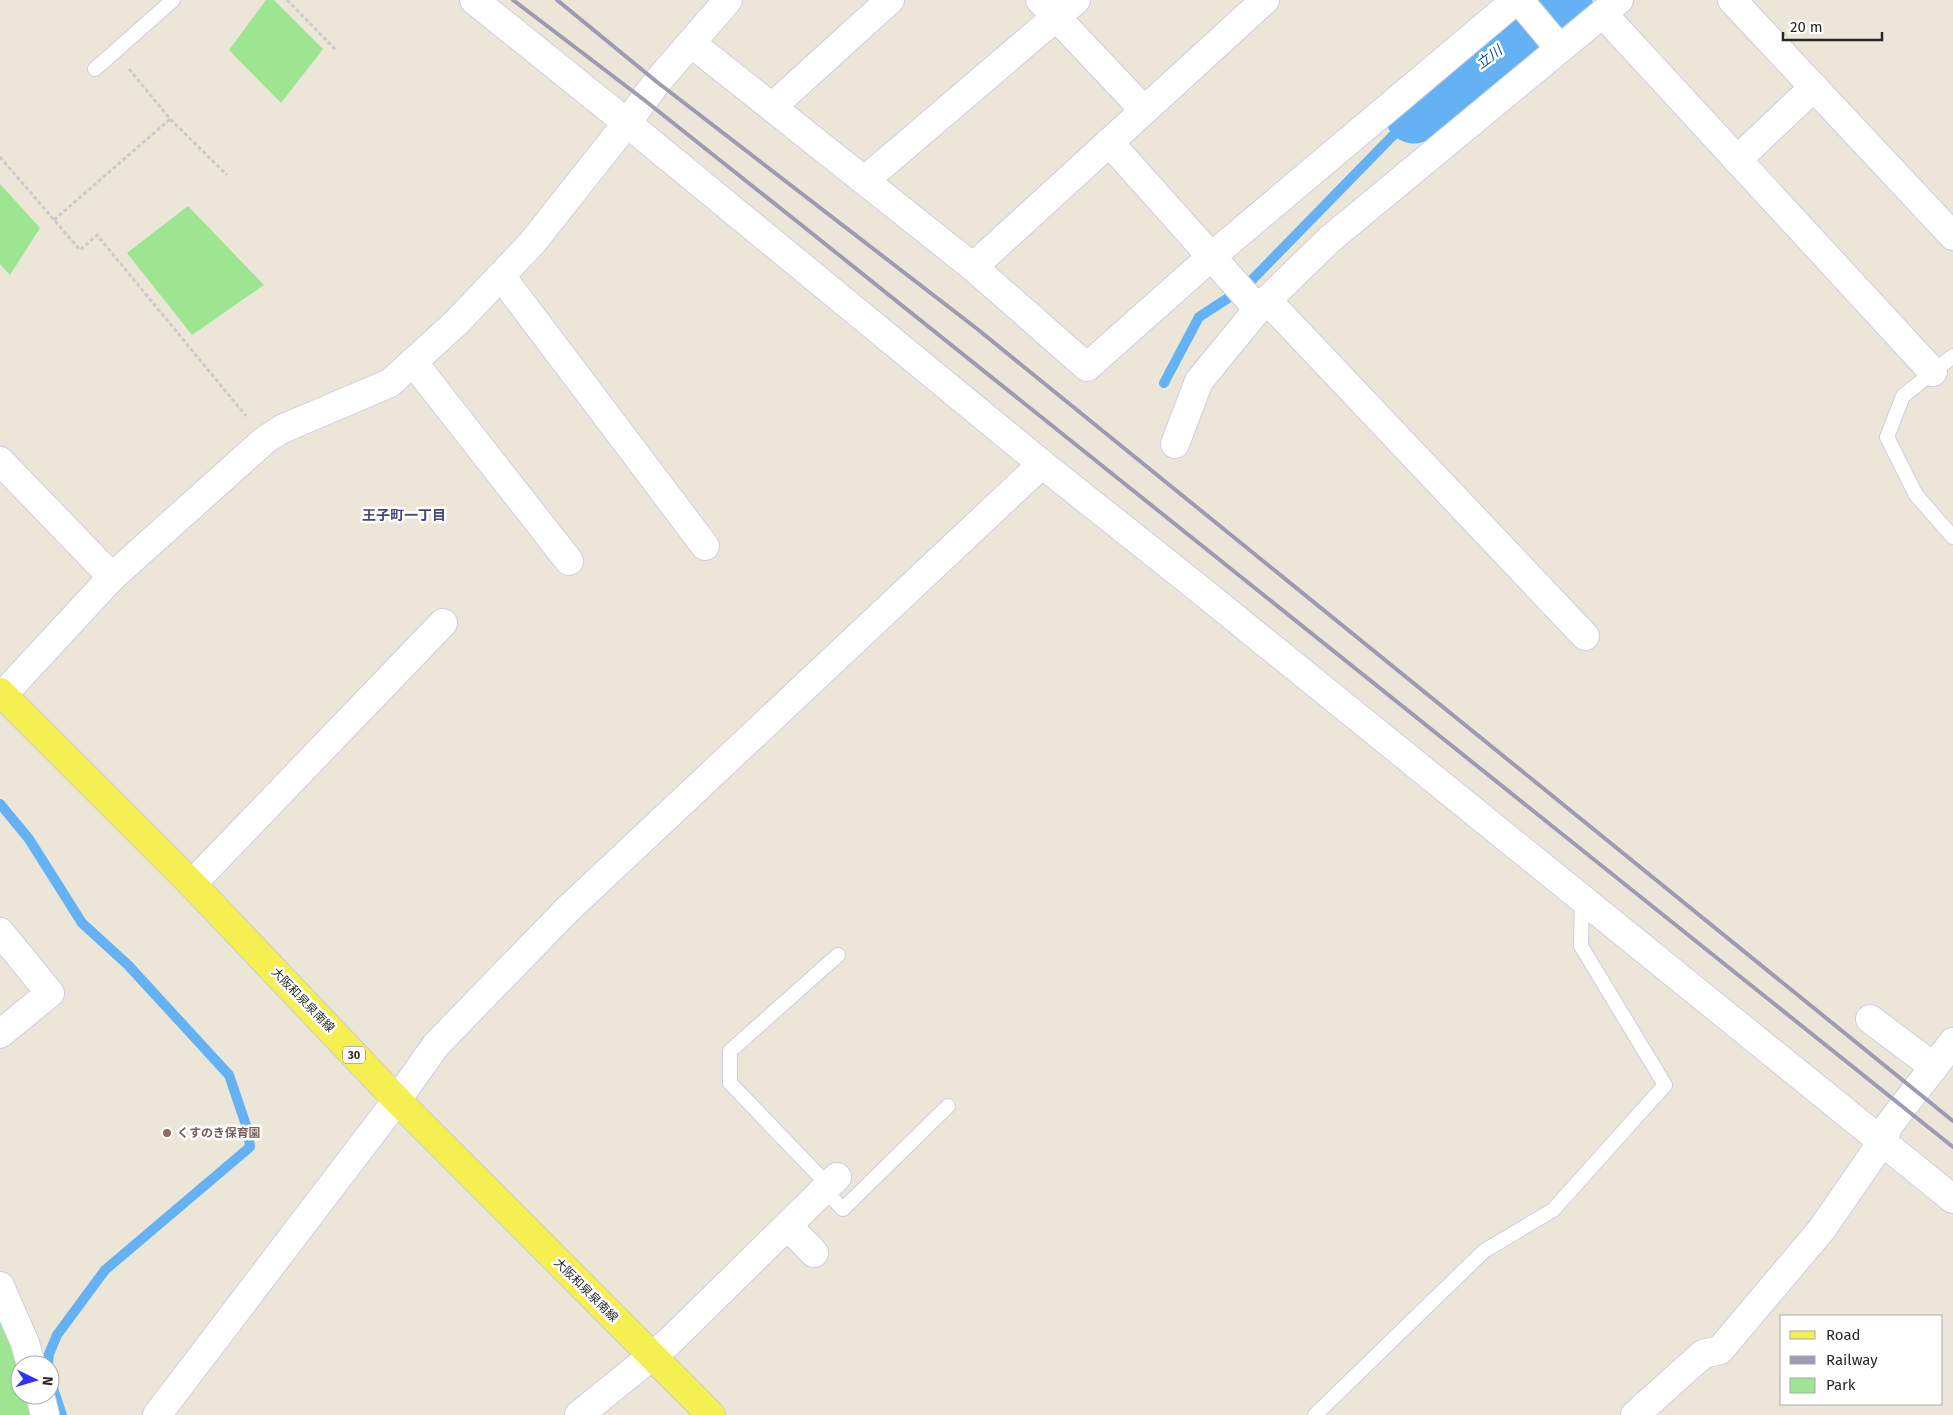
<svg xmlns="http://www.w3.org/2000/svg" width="1953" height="1415" font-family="'Fira Sans','Noto Sans JP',sans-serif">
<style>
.green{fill:#9de591}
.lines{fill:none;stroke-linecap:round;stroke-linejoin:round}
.stream{stroke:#64b2f3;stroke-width:10}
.river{stroke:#64b2f3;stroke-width:59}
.service-casing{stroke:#cdcde1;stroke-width:16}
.minor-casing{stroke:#cdcde1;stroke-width:30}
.tertiary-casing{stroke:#cdcde1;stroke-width:30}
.primary-casing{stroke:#cbcbcb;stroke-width:30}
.path{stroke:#cbcbcb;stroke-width:3;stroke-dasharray:4 2.5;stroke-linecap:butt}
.service{stroke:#fff;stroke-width:14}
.minor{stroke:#fff;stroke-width:28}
.tertiary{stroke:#fff;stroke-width:28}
.primary{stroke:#f6ef51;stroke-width:28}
.rail{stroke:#9c9bb3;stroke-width:4}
.education-dot{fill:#8d6e63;stroke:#fff;stroke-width:2}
.labels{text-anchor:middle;stroke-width:5;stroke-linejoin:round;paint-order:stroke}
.shield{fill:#fff;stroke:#686868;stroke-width:1}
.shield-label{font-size:11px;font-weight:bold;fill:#272727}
.street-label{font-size:12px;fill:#272727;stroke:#fff}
.education-label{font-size:12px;font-weight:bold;fill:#785e54;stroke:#fff;text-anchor:start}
.water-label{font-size:14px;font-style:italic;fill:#074c9b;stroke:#fff}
.neighbourhood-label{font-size:14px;font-weight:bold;fill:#474679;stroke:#fff}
</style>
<rect width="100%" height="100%" fill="#ebe6d7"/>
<!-- green -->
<g class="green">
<path d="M 266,0 L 274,0 L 323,49 L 281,103 L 229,50 Z"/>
<path d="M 0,184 L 40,228 L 10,275 L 0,264 Z"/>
<path d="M 188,206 L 264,285 L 192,335 L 127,253 Z"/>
<path d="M 0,1314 C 11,1342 20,1364 20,1395 L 27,1395 L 32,1415 L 0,1415 Z"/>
</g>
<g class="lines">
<!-- stream -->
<g class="stream">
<path d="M 1164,383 L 1199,317 L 1245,287 L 1414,114"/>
<path d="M 0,804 L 29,839 L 82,923 L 128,965 L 229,1075 L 248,1131 L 250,1147 L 105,1270 L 57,1335 L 49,1354 L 48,1365"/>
<path d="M 50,1379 L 62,1415"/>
</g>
<!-- river -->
<path class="river" d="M 1414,114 L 1563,0"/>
<defs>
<g id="service">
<path d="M 95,69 L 173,0"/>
<path d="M 1953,356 L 1903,396 L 1887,437 L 1916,495 L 1953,537"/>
<path d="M 829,1186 L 730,1083 L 730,1051 L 838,955"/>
<path d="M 824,1190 L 843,1209 L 948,1106"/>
<path d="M 1315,1415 L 1484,1251 L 1553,1210 L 1665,1085 L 1581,946 L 1582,899"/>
</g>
<g id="minor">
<path d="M 1040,0 L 1144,110"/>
<path d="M 1519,0 L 1560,49"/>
<path d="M 1732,0 L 1953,236"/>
<path d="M 1603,14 L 1933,372"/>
<path d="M 691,43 L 973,267 L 1087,367 L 1212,256 L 1516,0"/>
<path d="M 772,107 L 890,0"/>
<path d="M 1109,142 L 1258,309 L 1330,239 L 1619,0"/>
<path d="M 1737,160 L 1814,87"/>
<path d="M 865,180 L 1076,0"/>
<path d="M 973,267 L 1265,0"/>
<path d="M 501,276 L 705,546"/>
<path d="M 1267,300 L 1585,636"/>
<path d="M 413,362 L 569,561"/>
<path d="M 1175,444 L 1199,381 L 1258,309"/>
<path d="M 0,461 L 112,577"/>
<path d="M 0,698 L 112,577 L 265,440 L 282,429 L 390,383 L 457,322 L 532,243 L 627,123 L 657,82 L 728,0"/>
<path d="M 192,884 L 443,623"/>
<path d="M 0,932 L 50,993 L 0,1034"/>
<path d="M 1870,1019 L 1934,1067"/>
<path d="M 788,1226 L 814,1253"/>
<path d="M 0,1286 L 25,1343 L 31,1365"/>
<path d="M 40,1395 L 45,1415"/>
<path d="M 579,1415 L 668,1343 L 837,1177"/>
<path d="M 1635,1415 L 1703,1354 L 1720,1350 L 1822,1229 L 1882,1142 L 1889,1125 L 1953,1042"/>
</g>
<g id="tertiary">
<path d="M 474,0 L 627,123 L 1042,464 L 1198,588 L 1953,1199"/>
<path d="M 157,1415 L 397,1100 L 436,1045 L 566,911 L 1042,464"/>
</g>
<path id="primary" d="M 0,692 L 192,884 L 397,1100 L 711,1415"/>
</defs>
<!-- service casing -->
<use href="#service" class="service-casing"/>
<!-- minor casing -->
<use href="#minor" class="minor-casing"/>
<!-- tertiary casing -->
<use href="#tertiary" class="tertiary-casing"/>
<!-- primary casing -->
<use href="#primary" class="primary-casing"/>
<!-- path -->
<g class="path">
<path d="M 287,0 L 336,50"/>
<path d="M 129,69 L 170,119 L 227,175"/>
<path d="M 0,157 L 80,250 L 97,235 L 246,416"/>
<path d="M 54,220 L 170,119"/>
</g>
<!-- service -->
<use href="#service" class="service"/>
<!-- minor -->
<use href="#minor" class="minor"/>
<!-- tertiary -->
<use href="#tertiary" class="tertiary"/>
<!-- primary -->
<use href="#primary" class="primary"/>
<!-- rail -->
<g class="rail">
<path d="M 513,0 L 643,99 L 804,227 L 1953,1147"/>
<path d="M 557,0 L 657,82 L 976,328 L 1953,1121"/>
</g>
</g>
<!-- markers -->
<circle class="education-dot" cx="167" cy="1133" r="5"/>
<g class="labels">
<!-- shield labels -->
<rect class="shield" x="343" y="1046.5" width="22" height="17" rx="4"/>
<g class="shield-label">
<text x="354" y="1059">30</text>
</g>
<!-- street labels -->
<g class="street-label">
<text transform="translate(303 1000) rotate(46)" y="4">大阪和泉泉南線</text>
<text transform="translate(586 1290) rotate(45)" y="4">大阪和泉泉南線</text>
</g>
<!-- education labels -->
<g class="education-label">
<text x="177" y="1137">くすのき保育園</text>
</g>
<!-- water labels -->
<g class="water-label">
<text transform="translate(1489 57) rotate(-37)" y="5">立川</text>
</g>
<!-- neighbourhood labels -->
<g class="neighbourhood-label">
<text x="404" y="520">王子町一丁目</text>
</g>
</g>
<!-- legend -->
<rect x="1780" y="1315" width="162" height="90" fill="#ffffff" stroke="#a9a9a9"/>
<rect x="1790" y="1331" width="25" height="8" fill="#f6ef51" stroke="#a9a9a9"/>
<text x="1826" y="1340" font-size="15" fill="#272727">Road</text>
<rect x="1790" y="1356" width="25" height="8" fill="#9c9bb3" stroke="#a9a9a9"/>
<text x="1826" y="1365" font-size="15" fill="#272727">Railway</text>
<rect x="1790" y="1378" width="25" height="15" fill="#9de591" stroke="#a9a9a9"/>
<text x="1826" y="1390" font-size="15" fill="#272727">Park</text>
<!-- north arrow -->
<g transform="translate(35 1380) rotate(95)"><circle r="24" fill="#ffffff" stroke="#a9a9a9"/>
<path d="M0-4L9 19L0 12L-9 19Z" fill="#3230ff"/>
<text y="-8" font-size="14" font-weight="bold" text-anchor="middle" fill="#272727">N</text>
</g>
<!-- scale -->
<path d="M1783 32v8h99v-8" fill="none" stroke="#272727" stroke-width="2.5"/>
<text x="1790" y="32" font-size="15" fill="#272727" stroke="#ffffff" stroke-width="4" paint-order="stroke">20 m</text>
</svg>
